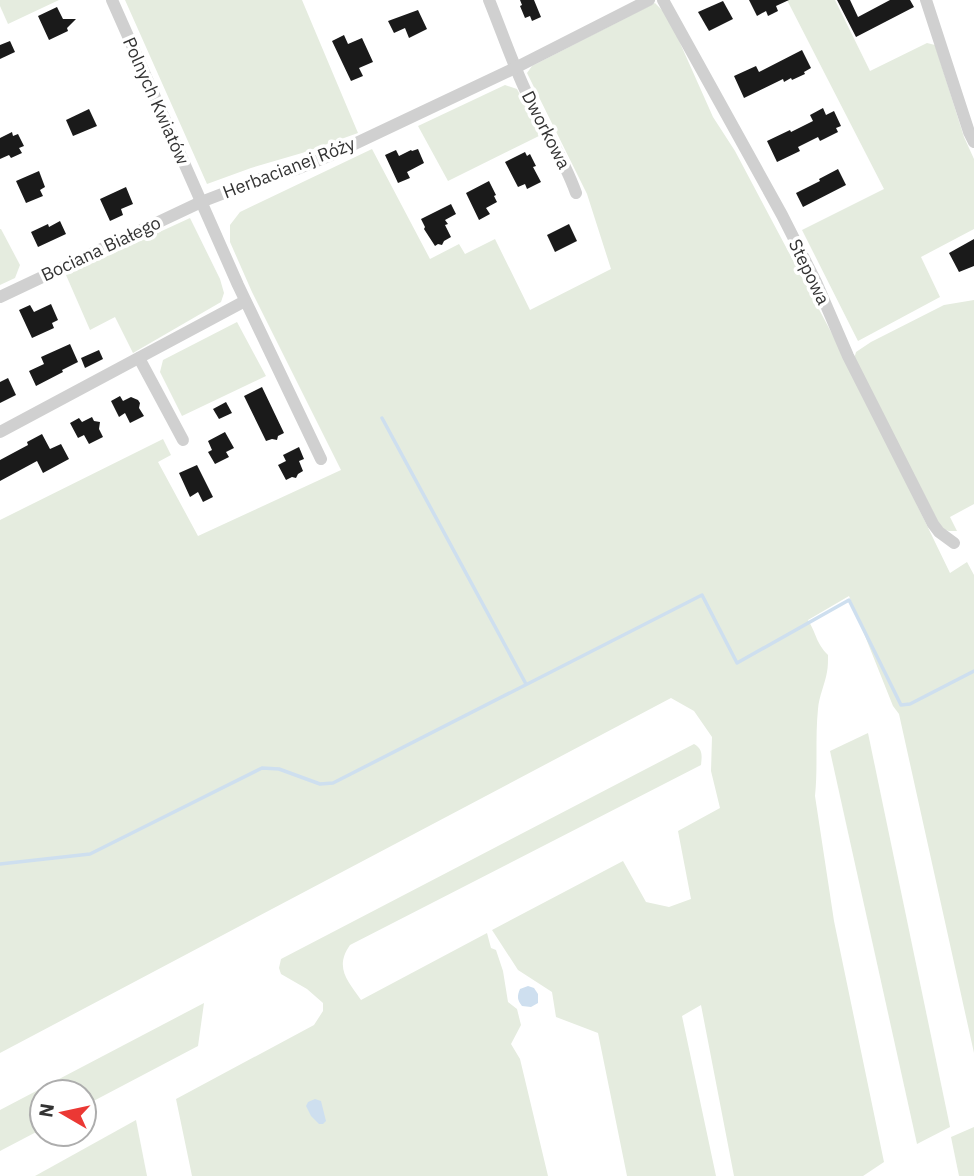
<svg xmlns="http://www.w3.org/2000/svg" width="974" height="1176" font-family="'IBM Plex Sans',sans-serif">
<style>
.green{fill:#e5ecdf}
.water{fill:#cedfef}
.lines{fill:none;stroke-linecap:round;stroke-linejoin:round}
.stream{stroke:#cedfef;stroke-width:3.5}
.building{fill:#1a1a1a}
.street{stroke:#d0d0d0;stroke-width:12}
.labels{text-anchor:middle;stroke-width:7;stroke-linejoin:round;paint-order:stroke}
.street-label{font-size:18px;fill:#333;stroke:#fff}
</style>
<rect width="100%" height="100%" fill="#fff"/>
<!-- green -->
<g class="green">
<path d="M 0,0 L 59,0 L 8,24 L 0,6 Z"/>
<path d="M 125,0 L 302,0 L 358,133 L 302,153 L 251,168 L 207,184 Z"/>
<path d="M 787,0 L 835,0 L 870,71 L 927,43 L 935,45 L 964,137 L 974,159 L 974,229 L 921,257 L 940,297 L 858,341 L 802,230 L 884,189 Z"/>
<path d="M 655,3 L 668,16 L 713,117 L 735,151 L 856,379 L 950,573 L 967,562 L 974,575 L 974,1053 L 899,714 L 893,706 L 849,596 L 808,620 C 817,635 816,643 828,655 C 828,661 828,667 827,672 C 825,684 819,696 818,709 C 815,738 818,767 815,796 L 834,921 L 884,1162 L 863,1176 L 734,1176 L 701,1005 L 682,1016 L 716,1176 L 627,1176 L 598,1033 L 556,1017 L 552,992 L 518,970 L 492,930 L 623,861 L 646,902 L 669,907 L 691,899 L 678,831 L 720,808 L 711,771 L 712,737 L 694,711 L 671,698 L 0,1053 L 0,520 L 163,439 L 171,455 L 158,462 L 198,536 L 341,470 L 252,292 L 230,242 L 230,225 L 240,212 L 372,149 L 430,259 L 459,244 L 465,254 L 495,239 L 530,310 L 611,269 L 587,194 L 527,73 L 532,66 Z"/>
<path d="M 505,85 L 517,89 L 541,135 L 448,181 L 418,126 Z"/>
<path d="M 190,218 L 220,279 L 224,293 L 221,302 L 133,353 L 115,317 L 90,330 L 66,275 Z"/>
<path d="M 0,229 L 1,229 L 20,265 L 15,278 L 0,285 Z"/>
<path d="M 974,300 L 974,504 L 950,517 L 957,531 L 949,531 L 942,529 L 854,359 L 856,352 L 871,342 L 944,305 Z"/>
<path d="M 237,322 L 266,376 L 182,416 L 160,372 L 163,360 Z"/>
<path d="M 868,733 L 950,1127 L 917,1144 L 830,751 Z"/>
<path d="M 694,744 C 703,749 702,756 701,765 L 350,945 C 334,968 348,981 361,1000 L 487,933 L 491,948 L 496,950 L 503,971 L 508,1002 L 517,1009 L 521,1025 L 511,1044 L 520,1059 L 548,1176 L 192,1176 L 176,1099 L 314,1025 L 323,1011 L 323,1003 L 307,989 L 281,974 L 279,968 L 281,959 Z"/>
<path d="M 204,1003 L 198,1046 L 84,1106 L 84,1092 L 42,1092 L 42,1129 L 0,1151 L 0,1110 Z"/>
<path d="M 136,1120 L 147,1176 L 35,1176 Z"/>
<path d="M 974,1127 L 974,1176 L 959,1176 L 951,1137 Z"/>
</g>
<!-- water -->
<g class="water">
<path d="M 528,986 L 534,988 L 538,994 L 538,1003 L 531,1007 L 522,1006 C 517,1000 517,996 520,989 Z"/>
<path d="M 315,1099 L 321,1101 L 326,1121 L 323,1124 L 319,1124 L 311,1116 L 306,1106 L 308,1102 Z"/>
</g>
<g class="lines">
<!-- stream -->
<g class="stream">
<path d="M 382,418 L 526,684"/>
<path d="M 0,864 L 90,854 L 262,768 L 279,769 L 320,784 L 333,783 L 702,595 L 737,663 L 849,600 L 901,705 L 910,704 L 974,671"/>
</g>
</g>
<!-- building -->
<g class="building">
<path d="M 520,0 L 534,0 L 541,17 L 532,21 L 530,16 L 525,18 L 520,6 L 522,5 Z"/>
<path d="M 749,0 L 789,0 L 776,6 L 778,11 L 768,16 L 766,11 L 757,16 Z"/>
<path d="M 837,0 L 850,0 L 858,17 L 890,0 L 910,0 L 914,7 L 856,37 Z"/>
<path d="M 723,1 L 733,19 L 709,31 L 698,12 Z"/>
<path d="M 57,7 L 63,19 L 76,19 L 67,28 L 68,31 L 49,40 L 38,16 Z"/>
<path d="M 418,10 L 427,29 L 409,38 L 405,28 L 394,33 L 388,21 Z"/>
<path d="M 344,35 L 348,44 L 362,38 L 373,62 L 359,68 L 363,76 L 351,81 L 332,41 Z"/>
<path d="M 10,41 L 15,52 L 0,59 L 0,45 Z"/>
<path d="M 802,50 L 811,68 L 804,72 L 805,74 L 792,80 L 791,78 L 784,82 L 783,79 L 744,98 L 734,76 L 756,66 L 759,72 Z"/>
<path d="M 823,108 L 826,115 L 834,111 L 841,126 L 836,128 L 838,132 L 820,141 L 818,137 L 798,147 L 800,151 L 777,162 L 767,141 L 790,130 L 791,132 L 813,121 L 810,115 Z"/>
<path d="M 89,109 L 97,126 L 73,136 L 66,120 Z"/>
<path d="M 12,132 L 13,136 L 18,134 L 24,146 L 19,148 L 22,153 L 11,158 L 9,155 L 0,159 L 0,138 Z"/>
<path d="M 418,149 L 424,163 L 407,172 L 410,178 L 398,183 L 385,155 L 396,150 L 399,156 L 411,150 L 412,151 Z"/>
<path d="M 525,152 L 527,156 L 530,154 L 536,166 L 533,167 L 541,182 L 527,189 L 525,184 L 518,187 L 505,162 Z"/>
<path d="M 838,169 L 846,185 L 803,207 L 796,193 L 820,181 L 819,179 Z"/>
<path d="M 39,171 L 45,187 L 40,190 L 43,196 L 26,203 L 16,181 Z"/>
<path d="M 489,181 L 496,195 L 494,196 L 497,202 L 486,208 L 490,214 L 479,220 L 466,193 Z"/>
<path d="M 126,187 L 133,204 L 121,209 L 123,215 L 110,221 L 100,199 Z"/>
<path d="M 451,204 L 456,214 L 445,220 L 448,224 L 445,225 L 451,237 L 444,241 L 442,245 L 438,244 L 435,246 L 424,229 L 425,227 L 421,219 Z"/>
<path d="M 60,221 L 66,234 L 38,247 L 31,232 L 48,224 L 49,227 Z"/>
<path d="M 569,224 L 577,241 L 555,252 L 547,235 Z"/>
<path d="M 974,239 L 974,266 L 959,272 L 949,253 Z"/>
<path d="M 51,304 L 58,320 L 52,323 L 54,328 L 32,338 L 19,310 L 30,305 L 34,312 Z"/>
<path d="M 70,344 L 78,362 L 62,370 L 63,372 L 36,386 L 29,371 L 44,364 L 41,357 Z"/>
<path d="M 99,350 L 103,359 L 85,368 L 81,358 Z"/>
<path d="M 8,378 L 16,395 L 0,403 L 0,382 Z"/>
<path d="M 262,387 L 284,433 L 278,436 L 277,440 L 272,439 L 266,441 L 244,396 Z"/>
<path d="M 120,396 L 123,401 L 131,397 L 138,400 L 140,403 L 139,408 L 144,416 L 130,423 L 125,413 L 119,417 L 111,401 Z"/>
<path d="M 226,402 L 232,413 L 219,419 L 213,409 Z"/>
<path d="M 92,417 L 94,421 L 100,422 L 99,429 L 103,437 L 89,444 L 84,435 L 78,438 L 70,423 L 79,418 L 82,422 Z"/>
<path d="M 225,432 L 234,448 L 226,452 L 229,457 L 215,464 L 208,452 L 212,450 L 208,441 Z"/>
<path d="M 42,434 L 50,449 L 61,444 L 69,459 L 43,473 L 37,461 L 0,481 L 0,460 L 28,445 L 27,442 Z"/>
<path d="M 299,447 L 304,459 L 299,461 L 303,471 L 298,474 L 296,478 L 292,477 L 286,480 L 278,465 L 286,461 L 283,455 Z"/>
<path d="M 197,465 L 213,497 L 203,502 L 198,492 L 190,497 L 179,473 Z"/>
</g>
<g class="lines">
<!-- street -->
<g class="street">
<path d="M 112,0 L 238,285 L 321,459"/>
<path d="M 489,0 C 502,32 513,65 528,96 C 544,128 564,159 576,193"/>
<path d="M 663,0 L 782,215 L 816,282 L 848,356 L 933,524 L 939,532 L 954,543"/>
<path d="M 926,0 L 969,132 L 974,142"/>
<path d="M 0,297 L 201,202 L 261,179 L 297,169 L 329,156 L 515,68 L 649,0"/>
<path d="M 139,358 L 183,440"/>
<path d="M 0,432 L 245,301"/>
</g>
</g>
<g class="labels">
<!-- street labels -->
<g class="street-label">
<text transform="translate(156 101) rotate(66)" y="6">Polnych Kwiatów</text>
<text transform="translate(546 130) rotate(63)" y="6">Dworkowa</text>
<text transform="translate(289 168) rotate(-21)" y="6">Herbacianej Róży</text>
<text transform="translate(101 249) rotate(-25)" y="6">Bociana Białego</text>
<text transform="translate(809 272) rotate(64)" y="6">Stepowa</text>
</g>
</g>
<!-- north arrow -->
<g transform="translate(63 1113) rotate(279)"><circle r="33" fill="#ffffff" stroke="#adadad" stroke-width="2"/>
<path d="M0-5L12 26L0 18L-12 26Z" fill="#eb3834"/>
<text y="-10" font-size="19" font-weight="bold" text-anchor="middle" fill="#333333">N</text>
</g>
</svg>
